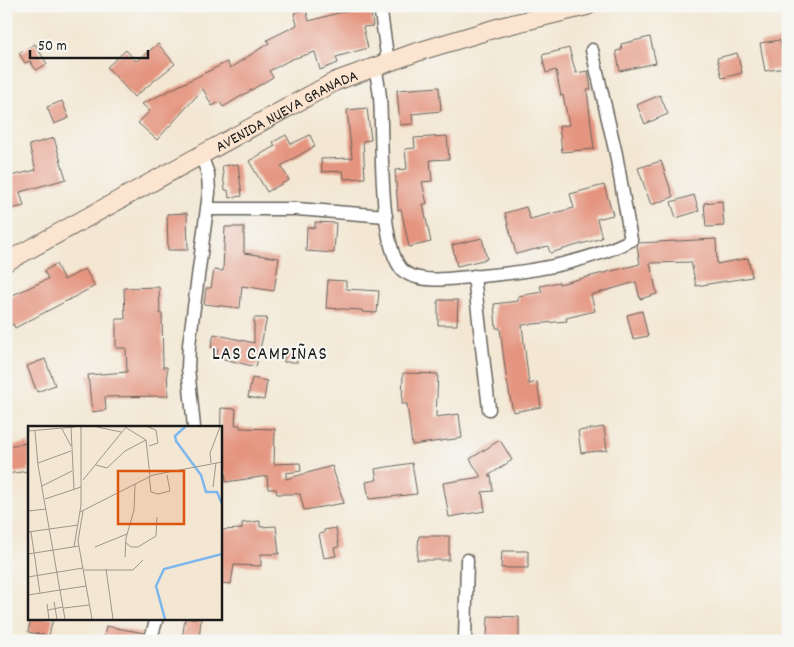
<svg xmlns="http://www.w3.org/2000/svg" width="794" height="647" font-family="Dekko,sans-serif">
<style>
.building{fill:#e4947f}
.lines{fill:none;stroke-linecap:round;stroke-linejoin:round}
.street-casing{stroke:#67635c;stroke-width:15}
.secondary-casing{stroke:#67635c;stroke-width:20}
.street{stroke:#fff;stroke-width:12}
.secondary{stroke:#fce5d0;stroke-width:18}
.labels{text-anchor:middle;stroke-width:4;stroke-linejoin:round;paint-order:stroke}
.street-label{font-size:16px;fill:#1c1c1c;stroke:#f6f6f2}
.quarter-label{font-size:19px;letter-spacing:1px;fill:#1c1c1c;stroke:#f6f6f2}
.inset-river{fill:none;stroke:#7db7ee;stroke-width:2.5}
.inset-road{fill:none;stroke:#9d968a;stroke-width:1}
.view{fill:#de560d;fill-opacity:0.15;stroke:#de560d;stroke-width:2.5}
.inset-edge{fill:none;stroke:#1c1c1c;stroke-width:2.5}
</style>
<rect width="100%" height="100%" fill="#f6f6f2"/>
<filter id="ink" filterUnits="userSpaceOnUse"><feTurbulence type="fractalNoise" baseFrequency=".02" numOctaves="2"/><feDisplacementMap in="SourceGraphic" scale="10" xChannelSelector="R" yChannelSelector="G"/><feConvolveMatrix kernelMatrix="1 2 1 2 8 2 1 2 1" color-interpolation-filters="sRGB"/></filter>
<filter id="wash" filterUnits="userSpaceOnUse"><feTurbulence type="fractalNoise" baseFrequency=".0096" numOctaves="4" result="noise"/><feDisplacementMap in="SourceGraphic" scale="20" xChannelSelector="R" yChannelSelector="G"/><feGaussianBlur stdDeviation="1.12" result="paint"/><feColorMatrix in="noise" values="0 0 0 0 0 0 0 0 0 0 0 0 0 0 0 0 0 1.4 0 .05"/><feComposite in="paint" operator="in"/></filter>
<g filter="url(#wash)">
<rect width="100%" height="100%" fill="#f3e7d3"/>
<g id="blocks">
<!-- building -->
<g class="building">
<path d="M 353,6 L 370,6 L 373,26 L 363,27 L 368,48 L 336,57 L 338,63 L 320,70 L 315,52 L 292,59 L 269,71 L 273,77 L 223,107 L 220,102 L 212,106 L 203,89 L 157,140 L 138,123 L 150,111 L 142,104 L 227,62 L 230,68 L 269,43 L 267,40 L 297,25 L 294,13 L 306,9 L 309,21 L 353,9 Z"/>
<path d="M 650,37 L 656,63 L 620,71 L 616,51 L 622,50 L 621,44 Z"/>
<path d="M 780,40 L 785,68 L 765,71 L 760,43 Z"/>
<path d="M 35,44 L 47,64 L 36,70 L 30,61 L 25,63 L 19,53 Z"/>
<path d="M 158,44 L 175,64 L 134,97 L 107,67 L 126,50 L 136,61 Z"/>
<path d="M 569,48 L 576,73 L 588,71 L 591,89 L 587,90 L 594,149 L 562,152 L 559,126 L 569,125 L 563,95 L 561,96 L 556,70 L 546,73 L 542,55 Z"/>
<path d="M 737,53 L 742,73 L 722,78 L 717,58 Z"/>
<path d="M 439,87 L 441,111 L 412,114 L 413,124 L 400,125 L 397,90 Z"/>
<path d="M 660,95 L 668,114 L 645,124 L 637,105 Z"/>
<path d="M 62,101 L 69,118 L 54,124 L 47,107 Z"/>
<path d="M 367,108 L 371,140 L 363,141 L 365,178 L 344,179 L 343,171 L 322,172 L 321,159 L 352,158 L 347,110 Z"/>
<path d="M 286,135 L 291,144 L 310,135 L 315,146 L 281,166 L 289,180 L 267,192 L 249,161 L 275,146 L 273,142 Z"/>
<path d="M 447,136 L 449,159 L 430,160 L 432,181 L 422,182 L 427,204 L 423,204 L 431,242 L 409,247 L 401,209 L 398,210 L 395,170 L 407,169 L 405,149 L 415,148 L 414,138 Z"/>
<path d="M 54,138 L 66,179 L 20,192 L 24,206 L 6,210 L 6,177 L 36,170 L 29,145 Z"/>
<path d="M 661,161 L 673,197 L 651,205 L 638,168 Z"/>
<path d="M 238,164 L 242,196 L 229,198 L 228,190 L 225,190 L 222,166 Z"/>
<path d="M 604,185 L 613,215 L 597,219 L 602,238 L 550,253 L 548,246 L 516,254 L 505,213 L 526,207 L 530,219 L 574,208 L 570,194 Z"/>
<path d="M 694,195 L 699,211 L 676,218 L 671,202 Z"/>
<path d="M 722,201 L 724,226 L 706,227 L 704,203 Z"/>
<path d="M 187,213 L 188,250 L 168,250 L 167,214 Z"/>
<path d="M 315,222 L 336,223 L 334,253 L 306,251 L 307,227 L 315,228 Z"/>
<path d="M 225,227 L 244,227 L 244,253 L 279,258 L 274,291 L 242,286 L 240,308 L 204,304 L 206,288 L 211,288 L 214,270 L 223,271 Z"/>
<path d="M 482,238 L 487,259 L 457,266 L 452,245 Z"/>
<path d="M 716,239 L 717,264 L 748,258 L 752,277 L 696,286 L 691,262 L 650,263 L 657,294 L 640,299 L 636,282 L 591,295 L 595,311 L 566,318 L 567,321 L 522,325 L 529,384 L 537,382 L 541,407 L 513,412 L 506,376 L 500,328 L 496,328 L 494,304 L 518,301 L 518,296 L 542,292 L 540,286 L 559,282 L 559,284 L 640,264 L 637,246 L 638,243 Z"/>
<path d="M 56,264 L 64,280 L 85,269 L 95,286 L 15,328 L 13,324 L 6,327 L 6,298 L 48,279 L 44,271 Z"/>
<path d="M 328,280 L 346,281 L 346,289 L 379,291 L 377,313 L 362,312 L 362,310 L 326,308 Z"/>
<path d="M 159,287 L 160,314 L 162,314 L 163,367 L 167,367 L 168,396 L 105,397 L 106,410 L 92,412 L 88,375 L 127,372 L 126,348 L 116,348 L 116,319 L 125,319 L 124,288 Z"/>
<path d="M 438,300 L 458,300 L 457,325 L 438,325 Z"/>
<path d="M 642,311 L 648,336 L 633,339 L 627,315 Z"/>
<path d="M 254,318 L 267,318 L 256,367 L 216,357 L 218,349 L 211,347 L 214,334 L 254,343 Z"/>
<rect x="284" y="350" width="13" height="12"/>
<path d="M 45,359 L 55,385 L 37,392 L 27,366 Z"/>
<path d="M 403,373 L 438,374 L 436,417 L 459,414 L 462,438 L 412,445 L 407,404 L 402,404 Z"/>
<path d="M 252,378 L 267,381 L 264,400 L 248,397 Z"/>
<path d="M 221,408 L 236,409 L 235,425 L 240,425 L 240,428 L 275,429 L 274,464 L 300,463 L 301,471 L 286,473 L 286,479 L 332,466 L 344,503 L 304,510 L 300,494 L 277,494 L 276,489 L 268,489 L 267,476 L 226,482 L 225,471 L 221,472 L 220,464 Z"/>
<path d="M 604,427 L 607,450 L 581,453 L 578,431 Z"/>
<path d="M 500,440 L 512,460 L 488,476 L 491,476 L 493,491 L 482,492 L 485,511 L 449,517 L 443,483 L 481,477 L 470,459 Z"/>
<path d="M 29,443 L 29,471 L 6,474 L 6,446 Z"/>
<path d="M 412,463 L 417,494 L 369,499 L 366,482 L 377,480 L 375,469 Z"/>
<path d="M 260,521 L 260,527 L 276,526 L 279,554 L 261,554 L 261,566 L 234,565 L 231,584 L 220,583 L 220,530 L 242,529 L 242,523 Z"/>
<path d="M 336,528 L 339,547 L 334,548 L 336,556 L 324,558 L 319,534 L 324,533 L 324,530 Z"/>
<path d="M 419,536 L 449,536 L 449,560 L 417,560 Z"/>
<path d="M 502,551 L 528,551 L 528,568 L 501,568 Z"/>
<path d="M 488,616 L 519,617 L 519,639 L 487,638 Z"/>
<path d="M 31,618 L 53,618 L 49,636 L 28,632 Z"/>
<path d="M 185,618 L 201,618 L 199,641 L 182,641 Z"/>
<path d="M 106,626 L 144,633 L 142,641 L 103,641 Z"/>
</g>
</g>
</g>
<g filter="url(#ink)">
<use href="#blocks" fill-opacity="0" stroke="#67635c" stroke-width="1"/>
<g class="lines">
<defs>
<g id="street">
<path d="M 380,6 L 388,62"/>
<path d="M 375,67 C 377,77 379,87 380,97 C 383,131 377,255 406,273 C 426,285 459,277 481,276 C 531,272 586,263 631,240 L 616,154 L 592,50"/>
<path d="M 208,209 L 297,209 L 386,216"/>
<path d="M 474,276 L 489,409"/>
<path d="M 194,427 L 188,368 L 189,345 L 209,193 L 208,174 L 201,155"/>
<path d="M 150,641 L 157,618"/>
<path d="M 465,641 L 467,560"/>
</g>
<g id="secondary">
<path id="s1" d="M 6,262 L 336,81 L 417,52 L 500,27 L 587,6"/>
</g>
</defs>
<!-- street casing -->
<use href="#street" class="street-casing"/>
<!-- secondary casing -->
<use href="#secondary" class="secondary-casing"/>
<!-- street -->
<use href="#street" class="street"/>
<!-- secondary -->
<use href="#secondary" class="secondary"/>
</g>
</g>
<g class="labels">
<!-- street labels -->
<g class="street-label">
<text dy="6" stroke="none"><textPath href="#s1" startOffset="319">AVENIDA NUEVA GRANADA</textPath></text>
</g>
<!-- quarter labels -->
<g class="quarter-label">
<text x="270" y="359">LAS CAMPIÑAS</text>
</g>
</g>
<!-- overview -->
<g transform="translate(28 426)">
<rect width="194" height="194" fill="#f3e7d3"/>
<path class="inset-river" d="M 157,1 L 147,10 L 148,15 L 173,49 L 178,66 L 189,66 L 194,78M 137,193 L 128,160 L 136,143 L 194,128"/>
<path class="inset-road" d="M 43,1 L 46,64M 69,1 L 93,6M 97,1 L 118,14 L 122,50M 120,1 L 128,4 L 130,17 L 121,20M 34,3 L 43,20M 0,5 L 47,1M 7,5 L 10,39 L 37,193M 10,37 L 43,25M 183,37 L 182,27 L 192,1M 68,39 L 79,42 L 97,25 L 118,14M 121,50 L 123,66 L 130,68 L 142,65 L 139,49M 55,54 L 98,1M 14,60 L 44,45M 185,61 L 188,37M 17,73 L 53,61M 0,85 L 18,83M 55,85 L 50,115 L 64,193M 52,86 L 125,49 L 194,36M 0,106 L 50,99M 3,106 L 12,167M 97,116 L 103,121 L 110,121 L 128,110 L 129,91M 46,121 L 53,79 L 53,1M 67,121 L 99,108M 0,128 L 51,120M 97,131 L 98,112 L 106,84 L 107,58M 78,143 L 85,193M 56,144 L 105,144 L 115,134M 0,151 L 55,142M 0,169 L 58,160M 26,176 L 29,193M 19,178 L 21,193M 36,182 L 61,179M 20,184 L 35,181"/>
<path class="view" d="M 90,45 L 156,45 L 156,98 L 90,98 Z"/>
<rect width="194" height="194" class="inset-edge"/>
</g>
<!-- margin -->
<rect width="794" height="647" fill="none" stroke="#f6f6f2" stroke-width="25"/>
<!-- scale -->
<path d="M30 50v8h118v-8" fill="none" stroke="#1c1c1c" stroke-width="2.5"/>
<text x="38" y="50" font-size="15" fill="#1c1c1c" stroke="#f6f6f2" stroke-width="4" paint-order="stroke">50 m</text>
</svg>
